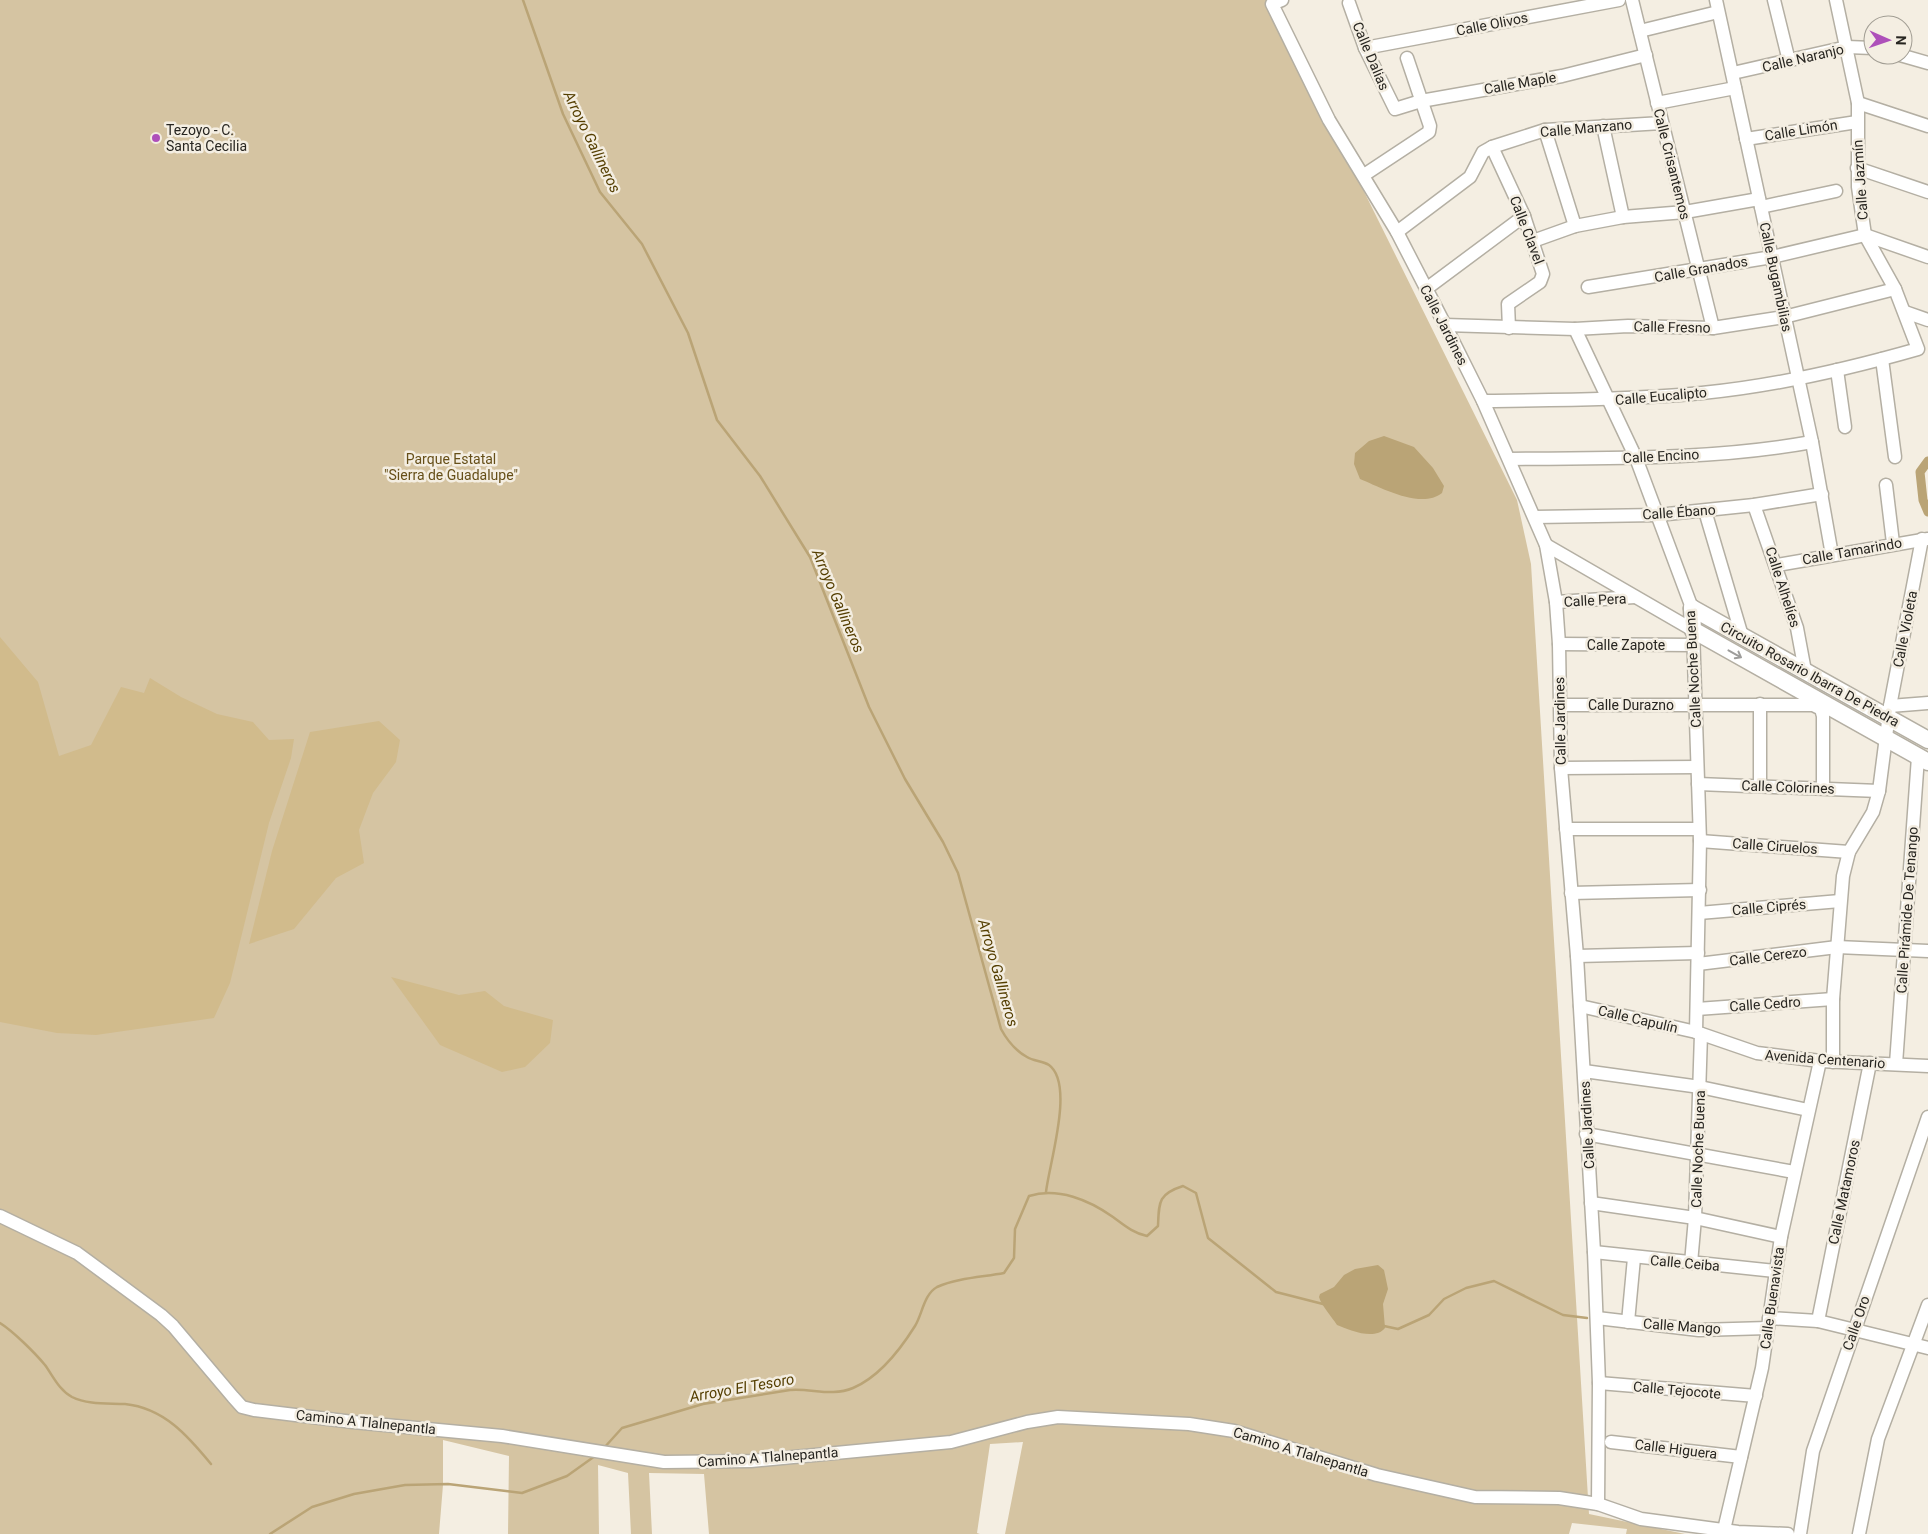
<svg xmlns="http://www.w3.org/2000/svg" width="1928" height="1534" font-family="Roboto,sans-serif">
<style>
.green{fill:#d5c4a2}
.forest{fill:#d1bb8c}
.water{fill:#baa476}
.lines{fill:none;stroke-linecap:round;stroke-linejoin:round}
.stream{stroke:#baa476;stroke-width:2.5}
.canal{stroke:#baa476;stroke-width:9}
.minor-casing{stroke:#b4afa3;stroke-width:15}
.major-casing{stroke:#b4afa3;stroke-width:19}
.minor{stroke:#fff;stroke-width:12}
.major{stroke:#fff;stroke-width:16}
.oneway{stroke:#9e9d9b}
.poi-dot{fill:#ae50ba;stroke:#f4eee2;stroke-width:2}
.labels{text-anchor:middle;stroke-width:5;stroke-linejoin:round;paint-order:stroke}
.street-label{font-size:14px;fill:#272520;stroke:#f4eee2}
.poi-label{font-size:14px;fill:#272520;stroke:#f4eee2;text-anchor:start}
.park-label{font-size:14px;fill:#664f18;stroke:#f4eee2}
.water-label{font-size:15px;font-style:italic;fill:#543e00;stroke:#f4eee2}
</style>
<rect width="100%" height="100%" fill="#f4eee2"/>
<!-- green -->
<path class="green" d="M 0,0 L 1269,0 L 1517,500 L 1531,564 L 1589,1514 L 1685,1534 L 1626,1534 L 1627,1529 L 1572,1523 L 1569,1534 L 1005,1534 L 1023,1442 L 990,1444 L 977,1533 L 980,1534 L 709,1534 L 704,1474 L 649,1473 L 652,1534 L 631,1534 L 628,1473 L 598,1465 L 599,1534 L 508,1534 L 509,1456 L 443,1440 L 443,1485 L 439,1534 L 0,1534 Z"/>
<!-- forest -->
<g class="forest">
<path d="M 0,637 L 38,682 L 59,756 L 91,745 L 121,687 L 144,693 L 150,678 L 181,697 L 217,714 L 253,722 L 269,740 L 294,739 L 291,758 L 269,823 L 230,983 L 214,1018 L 96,1035 L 57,1033 L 0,1022 Z"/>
<path d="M 379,721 L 400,740 L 396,762 L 373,793 L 359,830 L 364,863 L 336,878 L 294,929 L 249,944 L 272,851 L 310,732 Z"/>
<path d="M 391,977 L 459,995 L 485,991 L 504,1006 L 553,1020 L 550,1043 L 525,1067 L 502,1072 L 440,1045 Z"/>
</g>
<!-- water -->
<g class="water">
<path d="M 1384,436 L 1414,447 L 1433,468 L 1444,486 L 1442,493 C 1421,510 1380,487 1360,479 L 1354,464 L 1355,453 L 1369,441 Z"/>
<path d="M 1378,1265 L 1384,1270 L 1388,1289 L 1383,1304 L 1385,1328 C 1375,1341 1349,1330 1337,1325 C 1332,1317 1321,1305 1319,1297 L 1320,1294 L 1334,1287 L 1344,1275 L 1355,1269 Z"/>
</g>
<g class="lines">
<!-- stream -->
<g class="stream">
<path d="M 523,0 L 563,114 L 600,192 L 642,244 L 688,333 L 717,420 L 760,476 L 810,557 L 869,707 L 905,779 L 943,842 L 958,873 L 1001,1029 C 1007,1040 1016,1051 1027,1057 C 1033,1061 1043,1061 1049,1065 C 1075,1084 1049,1164 1046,1192"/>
<path d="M 0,1323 C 13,1331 35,1353 45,1365 C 53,1376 59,1390 72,1397 C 88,1405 108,1403 125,1404 C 164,1408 188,1436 211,1464"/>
<path d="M 1384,1326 L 1398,1329 L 1429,1315 L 1444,1299 L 1466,1288 L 1494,1281 L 1563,1315 L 1587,1318"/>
<path d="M 603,1449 L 622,1428 L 703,1404 L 790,1390 C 811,1388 832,1397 853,1388 C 879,1377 900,1350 915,1326 C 922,1315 924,1294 937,1287 C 957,1278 983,1277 1004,1273 L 1014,1258 L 1015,1229 L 1029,1196 C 1058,1187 1089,1200 1113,1217 C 1124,1225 1133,1233 1147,1236 L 1158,1226 C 1159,1202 1158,1194 1183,1186 L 1196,1193 L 1208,1238 L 1276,1292 L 1323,1304"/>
<path d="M 270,1534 L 312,1507 L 354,1494 L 405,1485 L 448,1484 L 522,1493 L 567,1476 L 595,1456"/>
</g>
<!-- canal -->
<path class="canal" d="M 1928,461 L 1920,472 L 1923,500 L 1928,512"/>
<defs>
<g id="minor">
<path d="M 1282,0 L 1272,4 L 1329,120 L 1397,232 L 1445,325 L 1483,401 L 1546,545 L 1556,602 L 1559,644 L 1561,768 L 1577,956 L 1594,1252 L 1599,1383 L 1598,1504"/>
<path d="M 1632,0 L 1713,328"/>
<path d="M 1716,0 L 1812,442 L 1832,555"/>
<path d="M 1774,0 L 1789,61"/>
<path d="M 1349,3 L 1365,48 L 1395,109 L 1421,101 L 1562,76 L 1646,55"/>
<path d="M 1640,31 L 1718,12"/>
<path d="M 1365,48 L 1619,0"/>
<path d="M 1900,55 L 1928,63"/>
<path d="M 1733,73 L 1847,47 L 1873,48"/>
<path d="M 1657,103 L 1735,88"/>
<path d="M 1858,103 L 1928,126"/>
<path d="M 1603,126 L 1623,217"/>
<path d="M 1545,130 L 1575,226"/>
<path d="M 1746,139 L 1857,122"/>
<path d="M 1492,147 L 1524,216 L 1543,274 L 1540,282 L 1508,304 L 1509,328"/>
<path d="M 1857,168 L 1928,192"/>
<path d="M 1364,175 L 1429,132 L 1430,126 L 1407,58"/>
<path d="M 1761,207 L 1836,191"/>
<path d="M 1397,232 L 1470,177 L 1483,152 L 1492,147 L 1545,130 L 1662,123"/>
<path d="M 1533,241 L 1575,226 L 1623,217 L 1685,212 L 1759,199"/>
<path d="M 1588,287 L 1772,257 L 1865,235 L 1928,257"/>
<path d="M 1426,289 L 1524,216"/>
<path d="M 1905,312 L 1928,320"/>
<path d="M 1445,325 L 1575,329 L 1628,326 L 1713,328 L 1784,317 L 1895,289"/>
<path d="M 1575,329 L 1636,458 L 1692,608"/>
<path d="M 1882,359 L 1895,457"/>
<path d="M 1837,370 L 1845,427"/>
<path d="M 1483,401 C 1556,400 1629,400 1702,393 C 1775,386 1848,369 1918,349 L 1895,289 L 1865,235 L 1858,187 L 1858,103 L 1836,0"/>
<path d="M 1509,459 C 1610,458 1712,460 1812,442"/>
<path d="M 1886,485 L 1893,543"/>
<path d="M 1754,505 L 1797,628 L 1805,671"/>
<path d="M 1705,511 L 1742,636"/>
<path d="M 1535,517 L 1658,515 L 1754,505 L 1822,494"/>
<path d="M 1546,545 L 1693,630 L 1700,841 L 1696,1032"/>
<path d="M 1777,565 L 1928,539"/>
<path d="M 1556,602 L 1635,597"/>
<path d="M 1559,644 L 1693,645"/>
<path d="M 1560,705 L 1813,705 L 1821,709 L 1823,716 L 1823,788"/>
<path d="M 1890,706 L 1928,703"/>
<path d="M 1561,768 L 1697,767"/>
<path d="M 1698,784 L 1879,791"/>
<path d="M 1760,785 L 1760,704"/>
<path d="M 1566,829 L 1699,829"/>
<path d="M 1700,841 L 1849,852"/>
<path d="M 1571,893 L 1700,890"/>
<path d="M 1699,913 L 1840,901"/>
<path d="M 1577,956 L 1698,953"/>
<path d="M 1698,964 L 1837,947 L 1928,951"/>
<path d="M 1580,1006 L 1696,1032 L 1757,1053 L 1820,1061 L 1928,1066"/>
<path d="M 1697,1009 L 1833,999"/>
<path d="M 1833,1062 L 1833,999 L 1843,876 L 1849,852 L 1873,812 L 1879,791 L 1890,706 L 1922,539"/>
<path d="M 1896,1064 L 1918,757"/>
<path d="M 1584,1071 L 1700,1087 L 1808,1110"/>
<path d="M 1586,1134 L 1794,1172"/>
<path d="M 1591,1203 L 1695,1218 L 1781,1237"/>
<path d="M 0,1216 L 77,1253 L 161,1315 L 173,1326 L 233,1397 L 242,1407 L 254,1410 L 353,1422 L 502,1436 L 664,1462 L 751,1461 L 951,1442 L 1027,1422 L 1058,1417 L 1189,1424 L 1234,1431 L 1377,1475 L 1475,1497 L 1559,1498 L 1598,1504 L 1641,1519 L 1738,1532 L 1788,1534"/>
<path d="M 1594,1252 L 1775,1271"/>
<path d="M 1691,1263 L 1695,1218 L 1701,1034"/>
<path d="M 1597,1318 L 1699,1330 L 1768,1328"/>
<path d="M 1769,1318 L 1818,1321 L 1928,1348"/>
<path d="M 1818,1321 L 1870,1063"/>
<path d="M 1628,1322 L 1634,1258"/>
<path d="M 1599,1383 L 1756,1396"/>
<path d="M 1611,1442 L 1741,1457"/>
<path d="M 1723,1534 L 1762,1368 L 1781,1237 L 1820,1061"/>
<path d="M 1800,1534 L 1813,1451 L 1928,1117"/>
<path d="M 1859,1534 L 1878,1439 L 1928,1305"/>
</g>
<g id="major">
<path d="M 1692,608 L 1693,630 L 1928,762"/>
<path d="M 1692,608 L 1928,740"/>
</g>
</defs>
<!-- minor casing -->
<use href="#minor" class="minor-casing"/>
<!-- major casing -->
<use href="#major" class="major-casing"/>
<!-- minor -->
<use href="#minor" class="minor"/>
<!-- major -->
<use href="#major" class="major"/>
</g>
<!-- one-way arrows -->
<defs><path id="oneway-shaft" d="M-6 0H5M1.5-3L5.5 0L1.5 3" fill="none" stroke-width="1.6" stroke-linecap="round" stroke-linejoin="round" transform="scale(1.25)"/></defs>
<use class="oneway" href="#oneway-shaft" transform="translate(1735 654) rotate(29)"/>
<!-- markers -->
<circle class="poi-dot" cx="156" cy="138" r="5"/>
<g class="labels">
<!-- street labels -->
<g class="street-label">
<text transform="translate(1492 24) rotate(-11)" y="5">Calle Olivos</text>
<text transform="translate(1371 56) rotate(67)" y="5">Calle Dalias</text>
<text transform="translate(1803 58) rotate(-13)" y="5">Calle Naranjo</text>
<text transform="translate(1520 83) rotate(-10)" y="5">Calle Maple</text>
<text transform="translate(1586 128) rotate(-5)" y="5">Calle Manzano</text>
<text transform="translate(1801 130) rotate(-9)" y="5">Calle Limón</text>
<text transform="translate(1672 164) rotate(76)" y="5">Calle Crisantemos</text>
<text transform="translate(1860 180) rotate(-94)" y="5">Calle Jazmín</text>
<text transform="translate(1527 230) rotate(69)" y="5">Calle Clavel</text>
<text transform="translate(1701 269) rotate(-10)" y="5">Calle Granados</text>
<text transform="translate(1776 277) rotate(78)" y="5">Calle Bugambilias</text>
<text transform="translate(1444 325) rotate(63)" y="5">Calle Jardines</text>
<text transform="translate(1672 327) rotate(1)" y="5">Calle Fresno</text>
<text transform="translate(1661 396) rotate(-5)" y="5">Calle Eucalipto</text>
<text transform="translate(1661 456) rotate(-3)" y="5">Calle Encino</text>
<text transform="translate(1679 512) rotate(-4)" y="5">Calle Ébano</text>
<text transform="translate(1852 551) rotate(-10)" y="5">Calle Tamarindo</text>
<text transform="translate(1783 587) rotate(72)" y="5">Calle Alhelíes</text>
<text transform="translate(1595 600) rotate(-3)" y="5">Calle Pera</text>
<text transform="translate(1905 629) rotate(-79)" y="5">Calle Violeta</text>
<text x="1626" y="650">Calle Zapote</text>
<text transform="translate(1693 669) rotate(-93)" y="5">Calle Noche Buena</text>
<text transform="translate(1810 674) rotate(29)" y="5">Circuito Rosario Ibarra De Piedra</text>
<text x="1631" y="710">Calle Durazno</text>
<text transform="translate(1560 721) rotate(-91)" y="5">Calle Jardines</text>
<text transform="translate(1788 787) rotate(2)" y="5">Calle Colorines</text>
<text transform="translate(1775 846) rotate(4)" y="5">Calle Ciruelos</text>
<text transform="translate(1769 907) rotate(-5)" y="5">Calle Ciprés</text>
<text transform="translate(1907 910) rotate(-86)" y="5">Calle Pirámide De Tenango</text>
<text transform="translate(1768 956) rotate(-7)" y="5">Calle Cerezo</text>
<text transform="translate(1765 1004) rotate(-4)" y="5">Calle Cedro</text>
<text transform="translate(1638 1019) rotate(13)" y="5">Calle Capulín</text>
<text transform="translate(1825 1059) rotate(4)" y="5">Avenida Centenario</text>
<text transform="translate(1587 1125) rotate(-93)" y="5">Calle Jardines</text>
<text transform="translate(1698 1149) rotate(-88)" y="5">Calle Noche Buena</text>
<text transform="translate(1844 1192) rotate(-78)" y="5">Calle Matamoros</text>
<text transform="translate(1685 1263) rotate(5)" y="5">Calle Ceiba</text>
<text transform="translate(1772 1298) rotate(-82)" y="5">Calle Buenavista</text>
<text transform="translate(1856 1323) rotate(-71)" y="5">Calle Oro</text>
<text transform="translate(1682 1326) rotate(4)" y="5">Calle Mango</text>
<text transform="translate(1677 1390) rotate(5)" y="5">Calle Tejocote</text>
<text transform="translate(366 1422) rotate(6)" y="5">Camino A Tlalnepantla</text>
<text transform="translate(1676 1449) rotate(7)" y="5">Calle Higuera</text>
<text transform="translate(1301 1452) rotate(17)" y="5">Camino A Tlalnepantla</text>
<text transform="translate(768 1457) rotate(-4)" y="5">Camino A Tlalnepantla</text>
</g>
<!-- poi labels -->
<g class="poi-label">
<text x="166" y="135">Tezoyo - C.<tspan x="166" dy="16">Santa Cecilia</tspan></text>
</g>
<!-- park labels -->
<g class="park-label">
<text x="451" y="464">Parque Estatal<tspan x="451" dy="16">"Sierra de Guadalupe"</tspan></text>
</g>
<!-- water labels -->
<g class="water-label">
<text transform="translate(592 142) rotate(64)" y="5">Arroyo Gallineros</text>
<text transform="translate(838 601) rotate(67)" y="5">Arroyo Gallineros</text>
<text transform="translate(998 973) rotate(74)" y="5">Arroyo Gallineros</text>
<text transform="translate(742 1388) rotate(-10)" y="5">Arroyo El Tesoro</text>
</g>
</g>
<!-- north arrow -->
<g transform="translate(1888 40) rotate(92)"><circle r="24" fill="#f4eee2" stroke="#a29e94"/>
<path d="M0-4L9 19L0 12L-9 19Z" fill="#ae50ba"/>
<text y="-8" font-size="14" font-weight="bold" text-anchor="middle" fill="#272520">N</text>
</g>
</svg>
